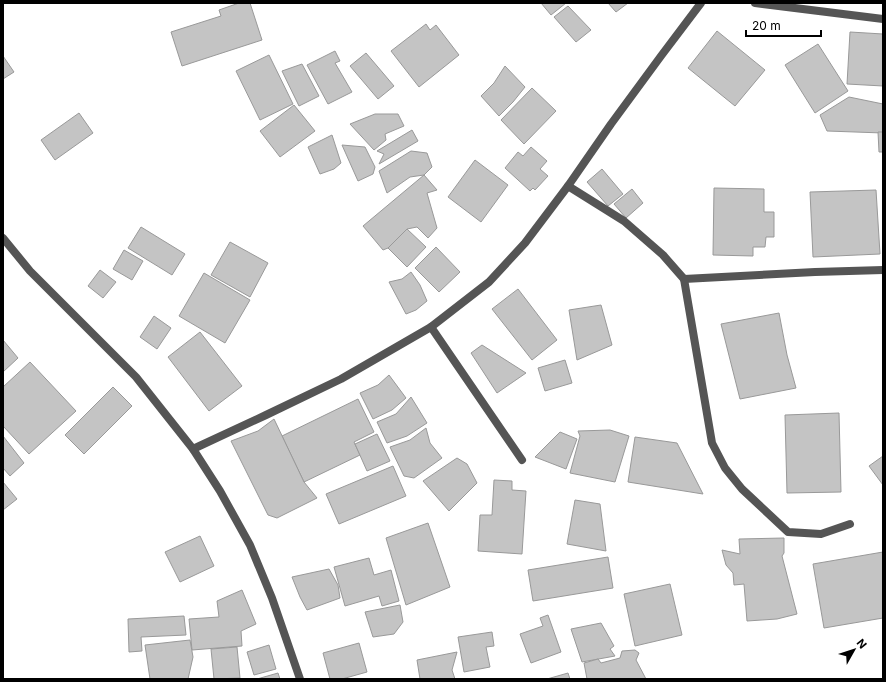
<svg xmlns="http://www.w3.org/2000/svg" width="886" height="682" font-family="Inter,sans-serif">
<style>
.building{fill:#c4c4c4;stroke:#999}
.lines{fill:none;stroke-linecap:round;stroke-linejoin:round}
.street{stroke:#555;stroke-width:8}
</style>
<rect width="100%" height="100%" fill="#fff"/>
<!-- building -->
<g class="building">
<path d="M 239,3 L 250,3 L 262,40 L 182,66 L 171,32 L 221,16 L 219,10 Z"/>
<path d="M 541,3 L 566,3 L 551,15 Z"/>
<path d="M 608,3 L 628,3 L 616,12 Z"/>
<path d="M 568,6 L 591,30 L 576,42 L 554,17 Z"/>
<path d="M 426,24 L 430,30 L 436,25 L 459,55 L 419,87 L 391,51 Z"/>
<path d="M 717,31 L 765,70 L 735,106 L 688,68 Z"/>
<path d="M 850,32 L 883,34 L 883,86 L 847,84 Z"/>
<path d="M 818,44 L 848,91 L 815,113 L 785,65 Z"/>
<path d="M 335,51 L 340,61 L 335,63 L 352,92 L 328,104 L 307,65 Z"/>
<path d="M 366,53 L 394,86 L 378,99 L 350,66 Z"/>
<path d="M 269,55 L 293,104 L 260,120 L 236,71 Z"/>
<path d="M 3,56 L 14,72 L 3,79 Z"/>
<path d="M 302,64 L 319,96 L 299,106 L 282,71 Z"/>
<path d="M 505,66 L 525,87 L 513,102 L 499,116 L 481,96 L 494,83 Z"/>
<path d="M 532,88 L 556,111 L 524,144 L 501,120 Z"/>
<path d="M 849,97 L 883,104 L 883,133 L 827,131 L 820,115 Z"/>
<path d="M 294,105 L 315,131 L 280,157 L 260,131 Z"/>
<path d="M 79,113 L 93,133 L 55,160 L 41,140 Z"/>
<path d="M 375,114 L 398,114 L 404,126 L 385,134 L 386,140 L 374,150 L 350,124 Z"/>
<path d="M 412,130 L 418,141 L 379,164 L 384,154 L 377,151 Z"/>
<path d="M 878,132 L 883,132 L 883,152 L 879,152 Z"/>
<path d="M 332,135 L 341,163 L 334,169 L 320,174 L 308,147 Z"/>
<path d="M 342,145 L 365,147 L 375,167 L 373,174 L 358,181 Z"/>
<path d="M 531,147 L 547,161 L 540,169 L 548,176 L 535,190 L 533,188 L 530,191 L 505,168 L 518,152 L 523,156 Z"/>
<path d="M 411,151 L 427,153 L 432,167 L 424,175 L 410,177 L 387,193 L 379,171 Z"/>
<path d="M 475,160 L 508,185 L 481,222 L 448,197 Z"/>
<path d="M 602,169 L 623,194 L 608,206 L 587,182 Z"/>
<path d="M 424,175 L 437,190 L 427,193 L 437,228 L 428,238 L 417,227 L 407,229 L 388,248 L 383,250 L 363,226 Z"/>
<path d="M 714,188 L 764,189 L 764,212 L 774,212 L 774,237 L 766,237 L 765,247 L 753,247 L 753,256 L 713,255 Z"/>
<path d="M 632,189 L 643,203 L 626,218 L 614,204 Z"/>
<path d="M 876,190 L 880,254 L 813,257 L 810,192 Z"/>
<path d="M 141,227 L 185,254 L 172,275 L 128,248 Z"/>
<path d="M 407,229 L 426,247 L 407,267 L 388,248 Z"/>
<path d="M 230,242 L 268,263 L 250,297 L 211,275 Z"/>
<path d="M 436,247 L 460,272 L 439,292 L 415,268 Z"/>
<path d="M 124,250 L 143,261 L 132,280 L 113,269 Z"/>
<path d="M 100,270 L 116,282 L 103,298 L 88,286 Z"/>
<path d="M 411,272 L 420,285 L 427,301 L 416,310 L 406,314 L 389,282 L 402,279 Z"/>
<path d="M 204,273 L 250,300 L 225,343 L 179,316 Z"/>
<path d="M 518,289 L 557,340 L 532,360 L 492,309 Z"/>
<path d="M 601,305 L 612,345 L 577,360 L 569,310 Z"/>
<path d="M 779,313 L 787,355 L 796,388 L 740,399 L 721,324 Z"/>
<path d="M 154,316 L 171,328 L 157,349 L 140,337 Z"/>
<path d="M 200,332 L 242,386 L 209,411 L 168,357 Z"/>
<path d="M 3,340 L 18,358 L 3,372 Z"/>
<path d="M 482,345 L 526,373 L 497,393 L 471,353 Z"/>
<path d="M 565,360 L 572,383 L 545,391 L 538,368 Z"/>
<path d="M 30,362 L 76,411 L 29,454 L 3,426 L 3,387 Z"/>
<path d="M 389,375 L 406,398 L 392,410 L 373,419 L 360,393 L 378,385 Z"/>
<path d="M 113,387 L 132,406 L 84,454 L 65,435 Z"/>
<path d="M 411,397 L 427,423 L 407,436 L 387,443 L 377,422 L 396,414 Z"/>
<path d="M 358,399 L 374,432 L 354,442 L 360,455 L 304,482 L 282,436 Z"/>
<path d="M 839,413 L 841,492 L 787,493 L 785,415 Z"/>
<path d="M 274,419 L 304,482 L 317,498 L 277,518 L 268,515 L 231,441 L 258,431 Z"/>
<path d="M 426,428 L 430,443 L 442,458 L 414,478 L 404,476 L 390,447 L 410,440 Z"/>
<path d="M 610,430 L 629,436 L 615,482 L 570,473 L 580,436 L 578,431 Z"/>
<path d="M 560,432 L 577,439 L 566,469 L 535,457 Z"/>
<path d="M 377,434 L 390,461 L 367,471 L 355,444 Z"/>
<path d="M 3,436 L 24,463 L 10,476 L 3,468 Z"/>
<path d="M 635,437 L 677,443 L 703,494 L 628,482 Z"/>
<path d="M 883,456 L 883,485 L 869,466 Z"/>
<path d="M 457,458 L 467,464 L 477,483 L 449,511 L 423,481 Z"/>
<path d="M 393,466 L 406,496 L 339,524 L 326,494 Z"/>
<path d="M 494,480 L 512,481 L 512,490 L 526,491 L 522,554 L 478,551 L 480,515 L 492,515 Z"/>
<path d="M 3,482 L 17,499 L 3,510 Z"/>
<path d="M 575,500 L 600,504 L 606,551 L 567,544 Z"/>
<path d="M 428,523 L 450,587 L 406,605 L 386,538 Z"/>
<path d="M 200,536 L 214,566 L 180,582 L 165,552 Z"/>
<path d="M 784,538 L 784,553 L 782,556 L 797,614 L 777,619 L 747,621 L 744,584 L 734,585 L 733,573 L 726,565 L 722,550 L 740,554 L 739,539 Z"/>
<path d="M 883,552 L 883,618 L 824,628 L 813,564 Z"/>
<path d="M 608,557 L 613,588 L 533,601 L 528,570 Z"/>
<path d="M 369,558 L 374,575 L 391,570 L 399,601 L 382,606 L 379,596 L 345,606 L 334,567 Z"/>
<path d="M 329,569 L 338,585 L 340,598 L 307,610 L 300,597 L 292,577 Z"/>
<path d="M 670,584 L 682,635 L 635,646 L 624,594 Z"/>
<path d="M 242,590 L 256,624 L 241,631 L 242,646 L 192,650 L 189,619 L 219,617 L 217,601 Z"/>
<path d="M 400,605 L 403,622 L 394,634 L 373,637 L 365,612 Z"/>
<path d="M 548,615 L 561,652 L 531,663 L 520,634 L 543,626 L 540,618 Z"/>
<path d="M 184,616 L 186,635 L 141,637 L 142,651 L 129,652 L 128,619 Z"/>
<path d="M 601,623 L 614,646 L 610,649 L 615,656 L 582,662 L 571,629 Z"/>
<path d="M 492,632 L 494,646 L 486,647 L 490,667 L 464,672 L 458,637 Z"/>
<path d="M 190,640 L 193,657 L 188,679 L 150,679 L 145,645 Z"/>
<path d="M 359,643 L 367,672 L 342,679 L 330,679 L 323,653 Z"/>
<path d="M 269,645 L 276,669 L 254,675 L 247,652 Z"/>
<path d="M 237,647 L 240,678 L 214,679 L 211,649 Z"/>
<path d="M 635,650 L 639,653 L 636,660 L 646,679 L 587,679 L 584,663 L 598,659 L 601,663 L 620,658 L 622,651 Z"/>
<path d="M 457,652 L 452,670 L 455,679 L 420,679 L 417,660 Z"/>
<path d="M 278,673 L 280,679 L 257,679 Z"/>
<path d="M 568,673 L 570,679 L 547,679 Z"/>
</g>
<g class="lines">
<!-- street -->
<g class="street">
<path d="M 755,3 L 883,19"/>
<path d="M 568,186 L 624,221 L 663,255 L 684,279 L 815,272 L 883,270"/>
<path d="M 3,238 L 30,271 L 136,377 L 193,449 L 220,491 L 250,545 L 272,598 L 300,679"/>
<path d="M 684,279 L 712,443 L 725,468 L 742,489 L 788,532 L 821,534 L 850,524"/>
<path d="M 431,327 L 489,282 L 525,243 L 568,186 L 611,124 L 661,56 L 701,3"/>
<path d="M 193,449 L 266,415 L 341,379 L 431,327 L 522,460"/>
</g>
</g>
<!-- border -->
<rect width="886" height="682" fill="none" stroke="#000000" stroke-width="8"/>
<!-- north arrow -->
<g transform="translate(854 650) rotate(51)" stroke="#ffffff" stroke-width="3" paint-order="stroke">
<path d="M0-3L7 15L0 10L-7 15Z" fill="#000000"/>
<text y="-6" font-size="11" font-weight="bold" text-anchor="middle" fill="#000000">N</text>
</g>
<!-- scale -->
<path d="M746 30v6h75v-6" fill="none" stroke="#000000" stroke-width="2"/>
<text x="752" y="30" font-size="12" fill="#000000" stroke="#ffffff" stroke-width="3" paint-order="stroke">20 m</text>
</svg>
